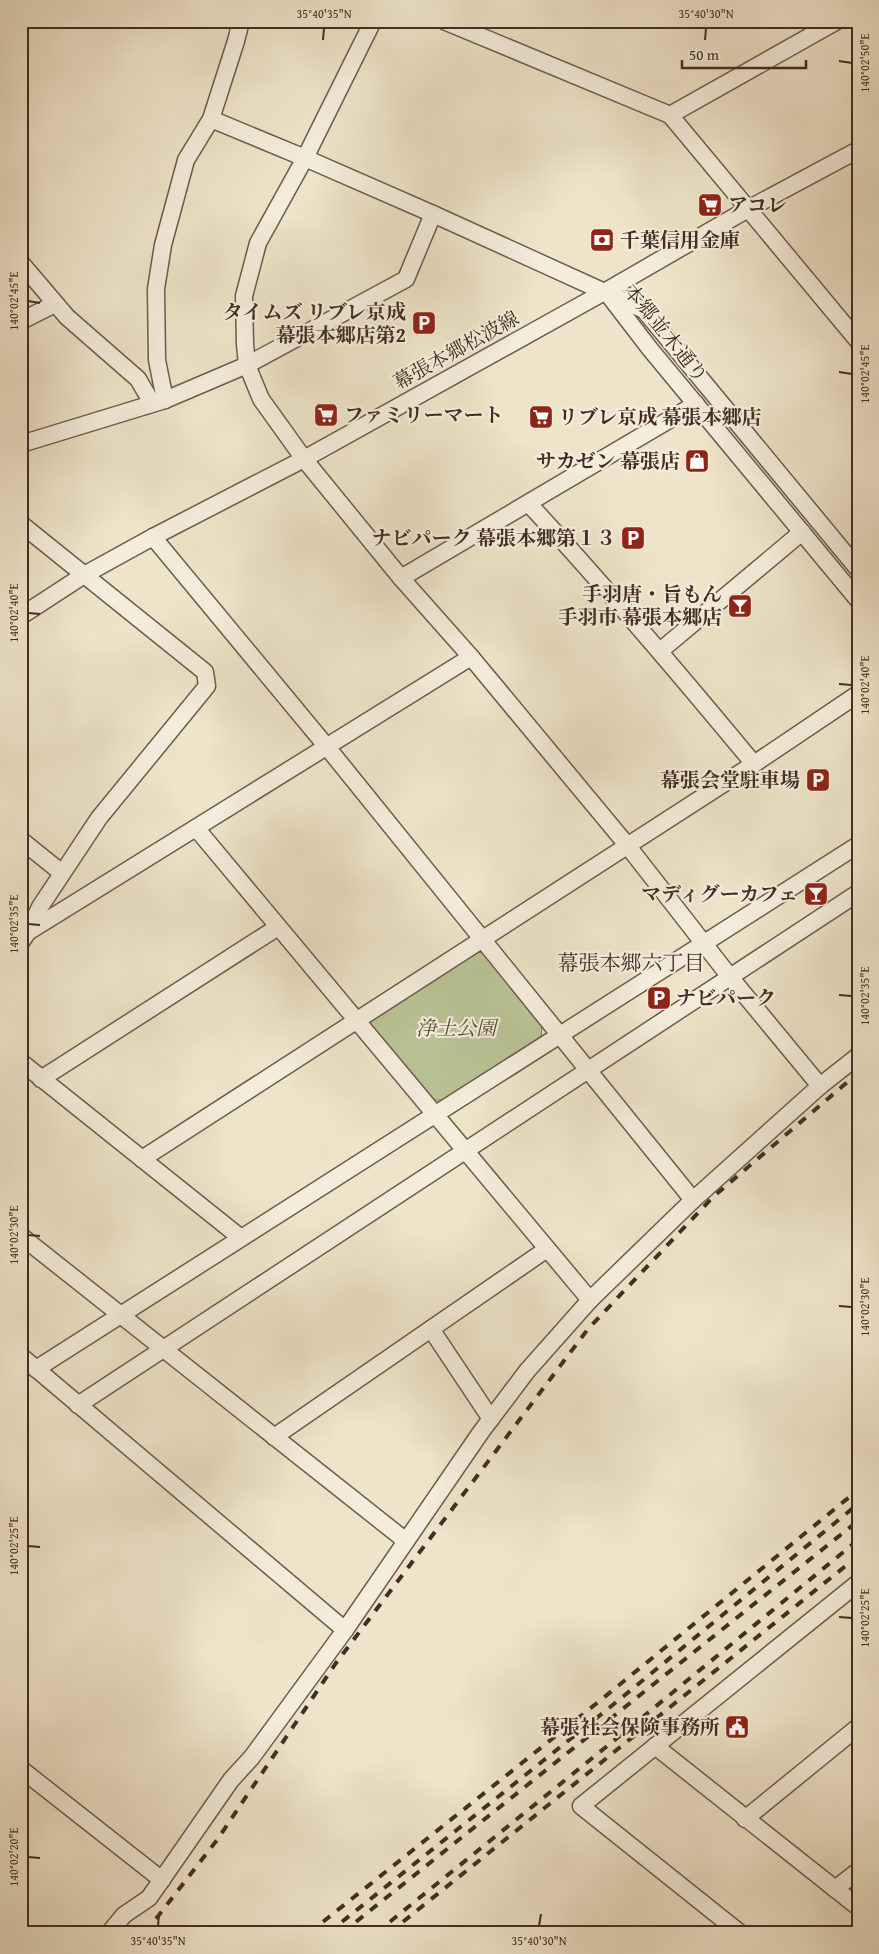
<svg xmlns="http://www.w3.org/2000/svg" width="879" height="1954" font-family="'Gentium Book Plus','Noto Serif JP',serif">
<style>
.green{fill:#b9c496;stroke:#7e785c}
.lines{fill:none;stroke-linecap:round;stroke-linejoin:round}
.minor-casing{stroke:#6e5b4c;stroke-width:19}
.minor{stroke:#f4eddc;stroke-width:16}
.rail{stroke:#432d22;stroke-width:4;stroke-dasharray:9 9;stroke-linecap:butt}
.ticks{fill:none;stroke:#432d22;stroke-width:2}
.labels{text-anchor:middle;stroke-width:4.5;stroke-linejoin:round;paint-order:stroke}
.poi-label{font-size:20px;font-weight:bold;fill:#432d22;stroke:#f4eddc;text-anchor:end}
.street-label{font-size:20px;fill:#432d22;stroke:#f4eddc}
.park-label{font-size:20px;font-style:italic;fill:#5b4b39;stroke:#f4eddc}
.neighbourhood-label{font-size:21px;fill:#432d22;stroke:#f4eddc}
.neatline{fill:none;stroke:#432d22;stroke-width:2}
.ticks-label{font-size:12px;text-anchor:middle;fill:#432d22}
</style>
<rect width="100%" height="100%" fill="#eee4c9"/>
<filter id="stains"><feTurbulence type="fractalNoise" baseFrequency=".004" numOctaves="4"/><feColorMatrix values="0 0 0 0 .2 0 0 0 0 .09 0 0 0 0 .02 0 0 0 .5 -.17"/></filter>
<radialGradient id="worn" r=".72"><stop offset=".6" stop-color="#630" stop-opacity="0"/><stop offset="1" stop-color="#630" stop-opacity=".3"/></radialGradient>
<!-- green -->
<path class="green" d="M 474,952 L 485,953 L 542,1025 L 541,1039 L 445,1100 L 430,1100 L 369,1028 L 371,1018 Z"/>
<g class="lines">
<defs>
<g id="minor">
<path d="M 373,21 L 305,158 L 258,243 L 244,296 L 245,344 L 247,365 L 261,399 L 304,459 L 401,578 L 471,657 L 627,845 L 730,977 L 820,1086"/>
<path d="M 444,21 L 670,115 L 858,341"/>
<path d="M 808,21 L 824,28"/>
<path d="M 670,115 L 837,21"/>
<path d="M 211,119 L 305,158 L 433,214 L 644,310 L 858,569"/>
<path d="M 21,263 L 67,317 L 138,379 L 152,403"/>
<path d="M 607,293 L 650,349 L 858,600"/>
<path d="M 21,321 L 55,304"/>
<path d="M 165,400 L 157,360 L 156,289 L 163,245 L 186,160 L 211,119 L 236,41 L 241,21"/>
<path d="M 21,444 L 165,400 L 247,365 L 406,279 L 433,214"/>
<path d="M 529,504 C 607,588 681,676 754,764"/>
<path d="M 21,524 L 205,672 L 207,686 L 99,818 L 40,907 L 28,932 L 21,942"/>
<path d="M 153,537 L 327,747 L 693,1200"/>
<path d="M 401,578 L 696,404"/>
<path d="M 21,616 L 84,575 L 153,537 L 304,459 L 606,291 L 748,209 L 858,150"/>
<path d="M 660,651 L 802,532"/>
<path d="M 196,828 L 590,1300"/>
<path d="M 21,840 L 62,873"/>
<path d="M 28,932 L 471,657"/>
<path d="M 21,1062 L 241,1238"/>
<path d="M 41,1079 L 278,927"/>
<path d="M 142,1159 L 754,764 L 858,694"/>
<path d="M 21,1236 L 406,1541"/>
<path d="M 431,1329 L 491,1419"/>
<path d="M 21,1356 L 345,1630"/>
<path d="M 36,1369 L 858,845"/>
<path d="M 78,1405 L 858,893"/>
<path d="M 274,1437 L 547,1249"/>
<path d="M 655,1746 L 858,1907"/>
<path d="M 21,1769 L 162,1880"/>
<path d="M 745,1819 L 858,1727"/>
<path d="M 835,1889 L 858,1871"/>
<path d="M 109,1933 L 124,1915 L 149,1898 L 231,1780 L 252,1757 L 345,1630 L 481,1432 L 527,1371 L 590,1300 L 693,1200 L 820,1086 L 858,1056"/>
<path d="M 740,1933 L 581,1806 L 858,1583"/>
</g>
</defs>
<!-- minor casing -->
<use href="#minor" class="minor-casing"/>
<!-- minor -->
<use href="#minor" class="minor"/>
<!-- rail -->
<g class="rail">
<path d="M 145,1933 L 217,1840 L 336,1663 L 588,1329 L 713,1197 L 858,1073"/>
<path d="M 309,1933 L 602,1699 L 858,1490"/>
<path d="M 328,1933 L 609,1708 L 858,1504"/>
<path d="M 342,1933 L 858,1521"/>
<path d="M 376,1933 L 627,1730 L 858,1540"/>
<path d="M 389,1933 L 858,1556"/>
</g>
</g>
<!-- ticks -->
<path class="ticks" d="M 323,40 L 324,28M 705,40 L 706,28M 839,61 L 852,63M 28,301 L 40,303M 839,372 L 852,374M 28,613 L 40,614M 839,684 L 852,685M 28,924 L 40,925M 839,995 L 852,996M 28,1235 L 40,1236M 839,1306 L 852,1307M 28,1546 L 40,1547M 839,1617 L 852,1618M 28,1857 L 40,1858M 158,1926 L 159,1914M 539,1926 L 541,1914"/>
<!-- icons -->
<defs>
<symbol id="supermarket-square" viewBox="-11 -11 22 22"><rect x="-9" y="-9" width="18" height="18" rx="4" fill="#8f2418" stroke="#f4eddc"/><path d="M-6-5.5h2.5l.6 2H6L4.5 2H-2.5L-4.4-4H-6ZM-1.5 3.2a1.3 1.3 0 1 0 .1 0ZM3 3.2a1.3 1.3 0 1 0 .1 0Z" fill="#fff"/></symbol>
<symbol id="bank-square" viewBox="-11 -11 22 22"><rect x="-9" y="-9" width="18" height="18" rx="4" fill="#8f2418" stroke="#f4eddc"/><path d="M-6-4H6V4H-6ZM0-2.3a2.3 2.3 0 1 0 0 4.6a2.3 2.3 0 1 0 0-4.6Z" fill="#fff"/></symbol>
<symbol id="parking-square" viewBox="-11 -11 22 22"><rect x="-9" y="-9" width="18" height="18" rx="4" fill="#8f2418" stroke="#f4eddc"/><path d="M-3.5-5.5H1a3.5 3.5 0 0 1 0 7H-1V5.5H-3.5ZM-1-3.4V-.6H.8a1.4 1.4 0 0 0 0-2.8Z" fill="#fff"/></symbol>
<symbol id="shop-square" viewBox="-11 -11 22 22"><rect x="-9" y="-9" width="18" height="18" rx="4" fill="#8f2418" stroke="#f4eddc"/><path d="M-5-2.5h2.3a2.7 3.5 0 0 1 5.4 0H5L5.5 6h-11ZM-1.5-2.5h3a1.5 2.3 0 0 0-3 0Z" fill="#fff"/></symbol>
<symbol id="bar-square" viewBox="-11 -11 22 22"><rect x="-9" y="-9" width="18" height="18" rx="4" fill="#8f2418" stroke="#f4eddc"/><path d="M-6-5H6L.8 .8V4.5H3.5V6h-7V4.5H-.8V.8Z" fill="#fff"/></symbol>
<symbol id="civic-square" viewBox="-11 -11 22 22"><rect x="-9" y="-9" width="18" height="18" rx="4" fill="#8f2418" stroke="#f4eddc"/><path d="M-.6-6.5H3V-4.5H.6V-3L4-1V1h2V6H-6V1h2V-1L-.6-3ZM-1.2 2.5V6h2.4V2.5Z" fill="#fff"/></symbol>
</defs>
<g fill-rule="evenodd">
<use href="#supermarket-square" x="696" y="191" width="28" height="28"/>
<use href="#bank-square" x="588" y="226" width="28" height="28"/>
<use href="#parking-square" x="410" y="309" width="28" height="28"/>
<use href="#supermarket-square" x="312" y="401" width="28" height="28"/>
<use href="#supermarket-square" x="527" y="403" width="28" height="28"/>
<use href="#shop-square" x="683" y="447" width="28" height="28"/>
<use href="#parking-square" x="619" y="524" width="28" height="28"/>
<use href="#bar-square" x="726" y="592" width="28" height="28"/>
<use href="#parking-square" x="804" y="766" width="28" height="28"/>
<use href="#bar-square" x="802" y="880" width="28" height="28"/>
<use href="#parking-square" x="645" y="984" width="28" height="28"/>
<use href="#civic-square" x="723" y="1713" width="28" height="28"/>
</g>
<g class="labels">
<!-- poi labels -->
<g class="poi-label">
<text x="728" y="212" text-anchor="start">アコレ</text>
<text x="620" y="247" text-anchor="start">千葉信用金庫</text>
<text x="406" y="319">タイムズ リブレ京成<tspan x="406" dy="23">幕張本郷店第2</tspan></text>
<text x="344" y="422" text-anchor="start">ファミリーマート</text>
<text x="558" y="424" text-anchor="start">リブレ京成 幕張本郷店</text>
<text x="680" y="468">サカゼン 幕張店</text>
<text x="616" y="545">ナビパーク 幕張本郷第１３</text>
<text x="722" y="601">手羽唐・旨もん<tspan x="722" dy="23">手羽市 幕張本郷店</tspan></text>
<text x="800" y="787">幕張会堂駐車場</text>
<text x="798" y="901">マディグーカフェ</text>
<text x="676" y="1005" text-anchor="start">ナビパーク</text>
<text x="720" y="1734">幕張社会保険事務所</text>
</g>
<!-- street labels -->
<g class="street-label">
<text transform="translate(666 333) rotate(51)" y="7">本郷並木通り</text>
<text transform="translate(456 350) rotate(-29)" y="7">幕張本郷松波線</text>
</g>
<!-- park labels -->
<g class="park-label">
<text x="456" y="1035">浄土公園</text>
</g>
<!-- neighbourhood labels -->
<g class="neighbourhood-label">
<text x="631" y="970">幕張本郷六丁目</text>
</g>
</g>
<!-- margin -->
<rect width="879" height="1954" fill="none" stroke="#eee4c9" stroke-width="55"/>
<!-- scale -->
<path d="M682 60v8h124v-8" fill="none" stroke="#432d22" stroke-width="2.5"/>
<text x="689" y="60" font-size="15" fill="#432d22" stroke="#f4eddc" stroke-width="4" paint-order="stroke">50 m</text>
<rect x="28" y="28" width="824" height="1898" class="neatline"/>
<g class="ticks-label">
<text x="324" y="18">35°40'35"N</text>
<text x="706" y="18">35°40'30"N</text>
<text transform="translate(865 63) rotate(-90)" y="4">140°02'50"E</text>
<text transform="translate(14 301) rotate(-90)" y="4">140°02'45"E</text>
<text transform="translate(865 374) rotate(-90)" y="4">140°02'45"E</text>
<text transform="translate(14 613) rotate(-90)" y="4">140°02'40"E</text>
<text transform="translate(865 685) rotate(-90)" y="4">140°02'40"E</text>
<text transform="translate(14 924) rotate(-90)" y="4">140°02'35"E</text>
<text transform="translate(865 996) rotate(-90)" y="4">140°02'35"E</text>
<text transform="translate(14 1235) rotate(-90)" y="4">140°02'30"E</text>
<text transform="translate(865 1307) rotate(-90)" y="4">140°02'30"E</text>
<text transform="translate(14 1546) rotate(-90)" y="4">140°02'25"E</text>
<text transform="translate(865 1618) rotate(-90)" y="4">140°02'25"E</text>
<text transform="translate(14 1857) rotate(-90)" y="4">140°02'20"E</text>
<text x="158" y="1945">35°40'35"N</text>
<text x="539" y="1945">35°40'30"N</text>
</g>
<rect width="100%" height="100%" filter="url(#stains)"/>
<rect width="100%" height="100%" fill="url(#worn)"/>
</svg>
